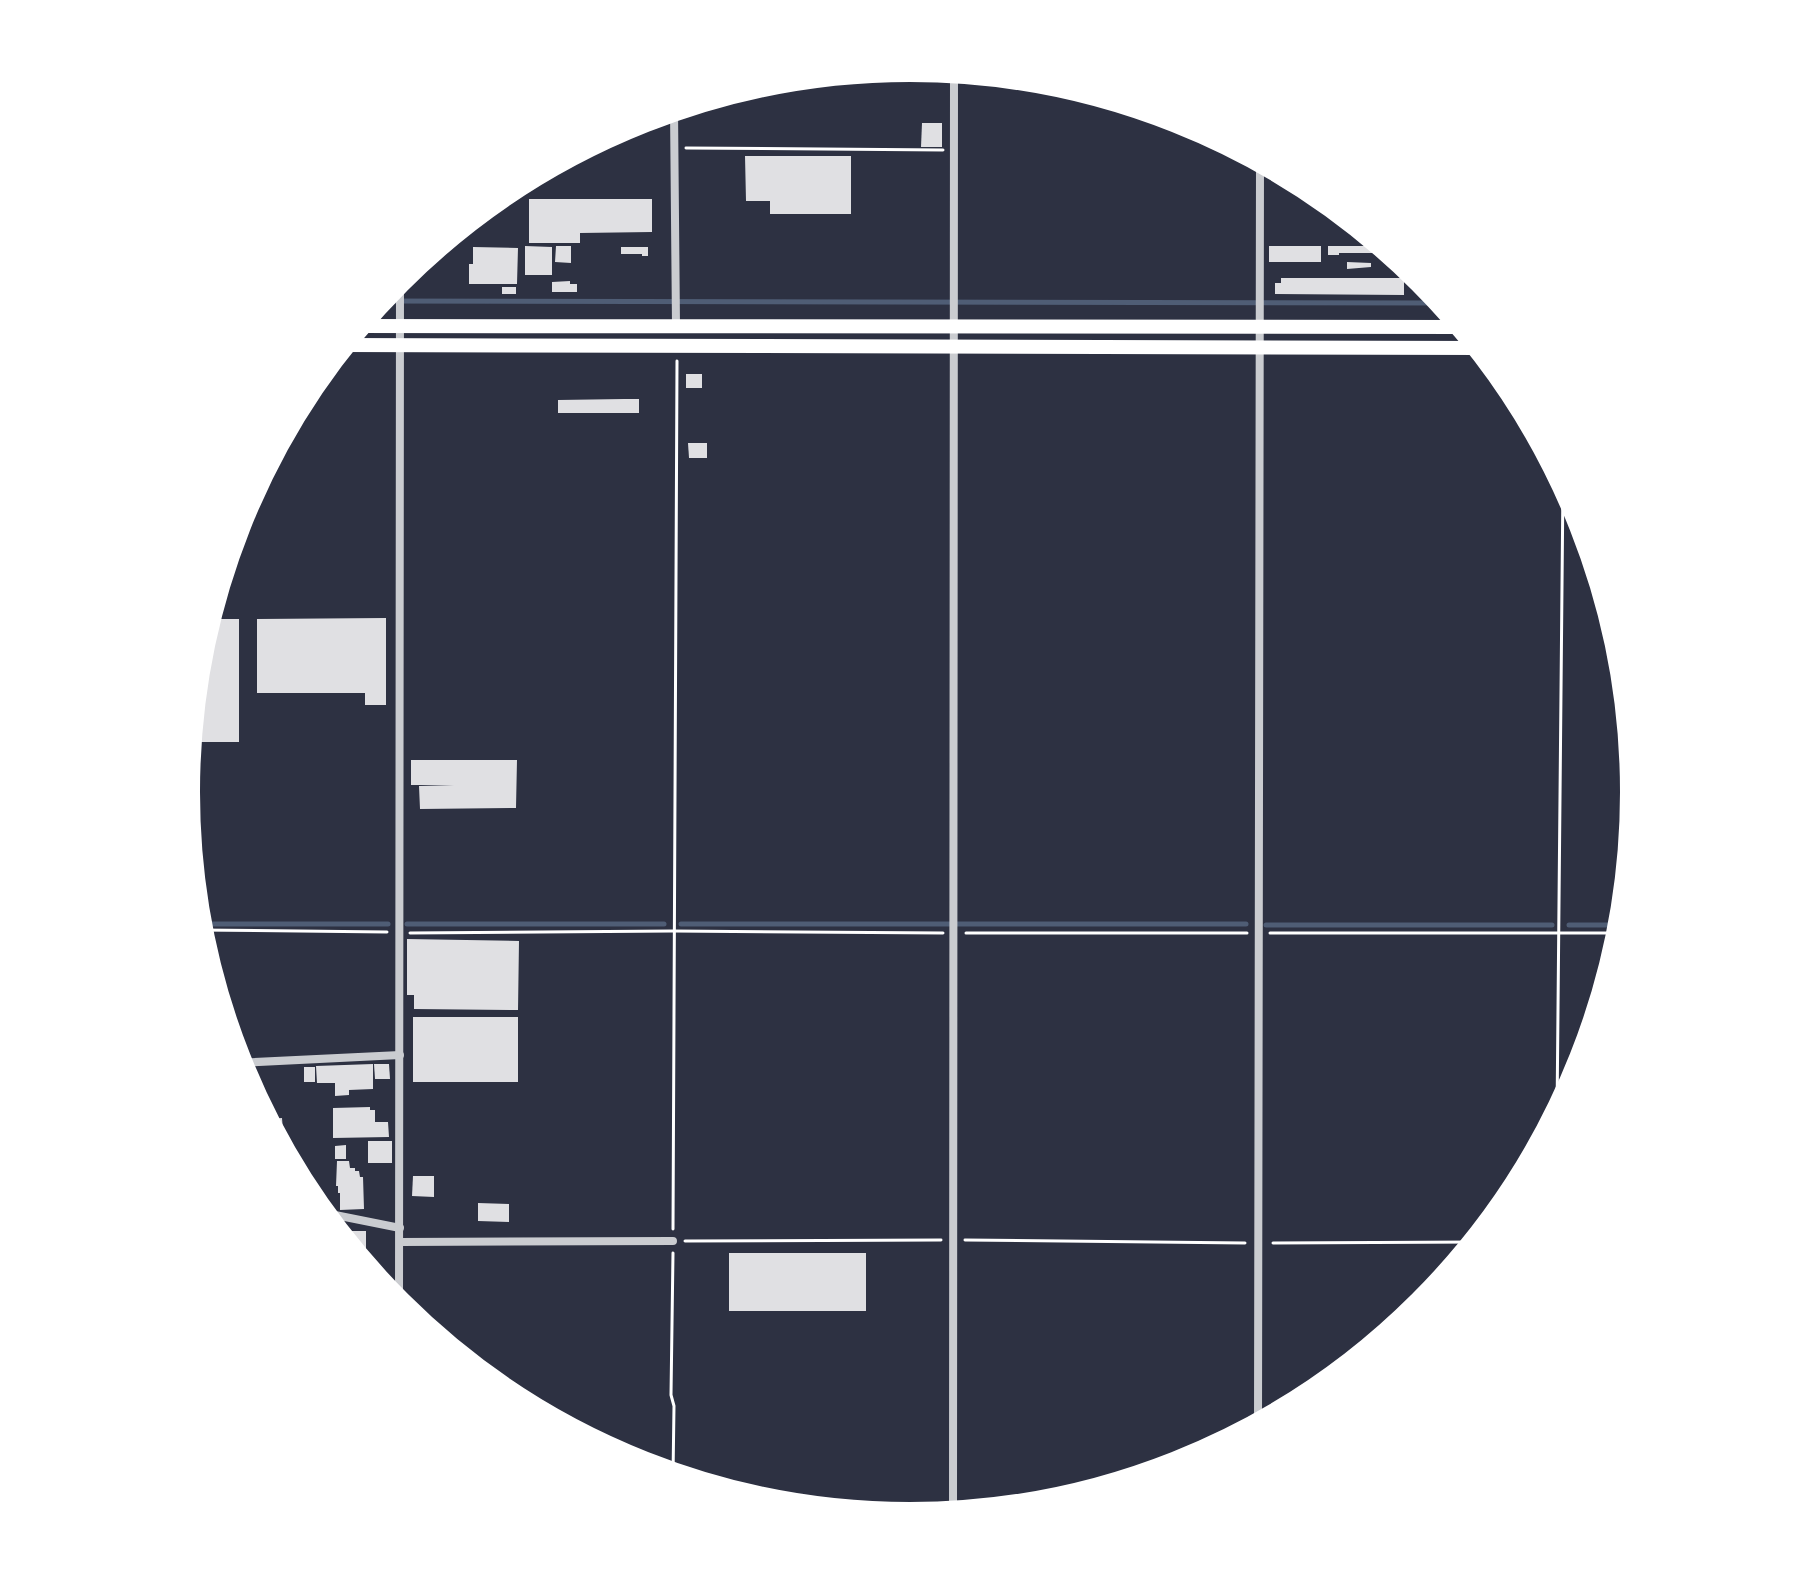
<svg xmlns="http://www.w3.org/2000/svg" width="1820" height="1585" font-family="'Fira Sans Condensed',sans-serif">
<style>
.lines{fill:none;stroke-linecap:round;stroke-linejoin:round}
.stream{stroke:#4f5d75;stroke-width:5}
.building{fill:#e0e0e3}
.path{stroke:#fff;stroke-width:3}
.minor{stroke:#caccd0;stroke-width:8}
.trunk{stroke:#fff;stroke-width:14}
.rim{fill:none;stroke:#fff;stroke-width:4}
</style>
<rect width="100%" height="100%" fill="#2d3142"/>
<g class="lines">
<!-- stream -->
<g class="stream">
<path d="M 378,301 L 1444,303"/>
<path d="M 196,924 L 388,924"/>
<path d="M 407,924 L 664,924"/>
<path d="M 681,924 L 1246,924"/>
<path d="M 1266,925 L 1552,925"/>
<path d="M 1569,925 L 1623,925"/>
</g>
</g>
<!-- building -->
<g class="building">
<path d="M 922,123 L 942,123 L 942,147 L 921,147 Z"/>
<path d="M 745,156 L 851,156 L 851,214 L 770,214 L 770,201 L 746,201 Z"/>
<path d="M 529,199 L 652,199 L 652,232 L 580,233 L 580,243 L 529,243 Z"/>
<path d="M 525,246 L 552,247 L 552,275 L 525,275 Z"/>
<path d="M 556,246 L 571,246 L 571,263 L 555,262 Z"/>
<rect x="1269" y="246" width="52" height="16"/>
<path d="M 1328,246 L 1384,246 L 1404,262 L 1387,262 L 1387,253 L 1339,253 L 1339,255 L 1328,255 Z"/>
<path d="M 473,247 L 518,248 L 517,284 L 469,284 L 469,264 L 473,264 Z"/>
<path d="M 621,247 L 648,247 L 648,256 L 642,256 L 642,254 L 621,254 Z"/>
<path d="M 1347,262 L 1371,263 L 1371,267 L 1347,269 Z"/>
<path d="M 1281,278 L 1404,278 L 1404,295 L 1275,294 L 1275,283 L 1281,283 Z"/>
<path d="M 570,281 L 570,284 L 577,284 L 577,292 L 552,292 L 552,282 Z"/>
<rect x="502" y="287" width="14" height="7"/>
<rect x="686" y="374" width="16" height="14"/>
<path d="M 624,399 L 639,399 L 639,413 L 558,413 L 558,400 Z"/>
<path d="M 688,443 L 707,443 L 707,458 L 689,458 Z"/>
<path d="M 386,618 L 386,705 L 365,705 L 365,693 L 257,693 L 257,619 Z"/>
<path d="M 207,619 L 239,619 L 239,742 L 188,742 L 198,650 Z"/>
<path d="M 411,760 L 517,760 L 516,808 L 420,809 L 419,786 L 454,785 L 411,785 Z"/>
<path d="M 407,939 L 519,941 L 518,1010 L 414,1009 L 414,995 L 407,995 Z"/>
<rect x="413" y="1017" width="105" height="65"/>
<path d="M 373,1064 L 373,1089 L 349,1090 L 349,1095 L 335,1096 L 335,1083 L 317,1083 L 316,1066 Z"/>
<path d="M 374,1064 L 389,1064 L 390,1079 L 375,1079 Z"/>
<rect x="304" y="1067" width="11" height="15"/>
<path d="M 370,1107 L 370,1110 L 375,1110 L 375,1122 L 388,1122 L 389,1137 L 333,1138 L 333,1108 Z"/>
<path d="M 282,1118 L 284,1145 L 279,1146 L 265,1119 Z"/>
<rect x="368" y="1141" width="24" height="22"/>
<path d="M 346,1145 L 346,1159 L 335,1159 L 335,1146 Z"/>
<path d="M 337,1161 L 349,1161 L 350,1168 L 355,1168 L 355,1171 L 359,1171 L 360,1177 L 363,1177 L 364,1209 L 340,1210 L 340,1193 L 338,1193 L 338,1186 L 336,1186 Z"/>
<path d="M 294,1174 L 304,1174 L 304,1184 L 299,1184 Z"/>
<path d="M 413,1176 L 434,1176 L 434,1197 L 412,1196 Z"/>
<path d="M 478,1203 L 509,1204 L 509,1222 L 478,1221 Z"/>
<path d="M 345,1231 L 366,1231 L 366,1262 L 360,1262 L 345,1244 Z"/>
<rect x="729" y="1253" width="137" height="58"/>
</g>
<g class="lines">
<!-- path -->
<g class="path">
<path d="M 686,148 L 943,150"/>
<path d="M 197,930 L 387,932"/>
<path d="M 410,933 L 673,931 L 943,933"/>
<path d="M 966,933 L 1247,933"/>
<path d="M 1270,933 L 1623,933"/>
<path d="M 1557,1115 L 1563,480"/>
<path d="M 673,1229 L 677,361"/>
<path d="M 965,1240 L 1245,1243"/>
<path d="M 685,1241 L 941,1240"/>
<path d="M 1273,1243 L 1476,1242"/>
<path d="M 673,1253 L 671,1395 L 674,1406 L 673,1476"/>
<path d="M 757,1502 L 941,1505"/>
<path d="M 965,1505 L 1053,1505"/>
</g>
<!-- minor -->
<g class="minor">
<path d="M 674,109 L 676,326"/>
<path d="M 236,1063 L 400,1055"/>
<path d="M 322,1216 L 335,1215 L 400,1228"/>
<path d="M 400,1242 L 673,1241"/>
<path d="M 399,1309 L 400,275"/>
<path d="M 1258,1427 L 1260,160"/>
<path d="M 953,1515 L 954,70"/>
</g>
<!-- trunk -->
<g class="trunk">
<path d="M 358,326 L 1463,327"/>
<path d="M 342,345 L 1481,348"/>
</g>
</g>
<!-- crop -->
<path d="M0 0H1820V1585H0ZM198 792a712 712 0 1 1 1424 0a712 712 0 1 1-1424 0Z" fill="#fff" fill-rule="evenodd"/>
<path class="rim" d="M198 792a712 712 0 1 1 1424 0a712 712 0 1 1-1424 0Z"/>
</svg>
